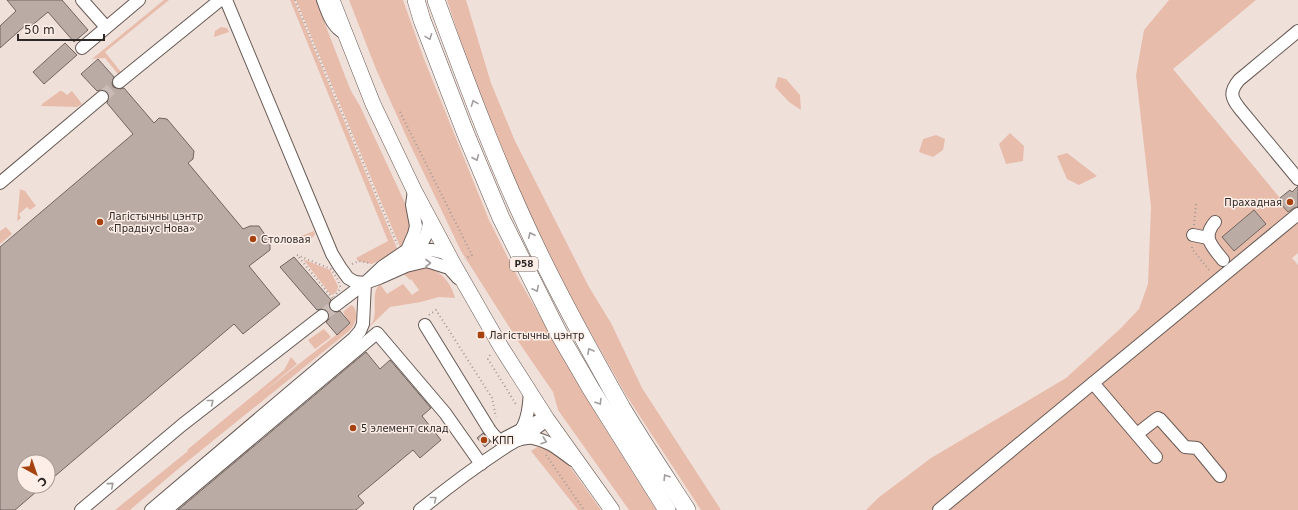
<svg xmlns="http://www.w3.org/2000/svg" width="1298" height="510" font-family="'DejaVu Sans',sans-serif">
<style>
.green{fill:#e7bcab}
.building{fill:#baaba5;stroke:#726560}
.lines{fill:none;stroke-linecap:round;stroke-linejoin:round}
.minor-tunnel{stroke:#c9bbb6;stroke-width:12;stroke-dasharray:12 6;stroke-linecap:butt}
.minor-casing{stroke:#675a55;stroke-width:14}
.major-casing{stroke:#675a55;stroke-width:16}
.highway-casing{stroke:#675a55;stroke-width:18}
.path{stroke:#a59995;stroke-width:2;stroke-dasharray:1 3;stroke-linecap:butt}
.minor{stroke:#fff;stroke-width:12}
.major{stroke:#fff;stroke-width:15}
.highway{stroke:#fff;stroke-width:17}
.oneway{stroke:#a19e9d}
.poi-dot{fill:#a6420f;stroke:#fdeee7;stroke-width:1.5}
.labels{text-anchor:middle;stroke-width:3;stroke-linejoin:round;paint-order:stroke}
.shield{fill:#fdeee7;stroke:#6c6360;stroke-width:1}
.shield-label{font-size:9px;font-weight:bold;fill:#2e2826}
.poi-label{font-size:10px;fill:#2e2826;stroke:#fdeee7;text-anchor:start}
</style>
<rect width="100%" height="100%" fill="#f0e0da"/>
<!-- green -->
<g class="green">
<path d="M 164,0 L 169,0 L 105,52 L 121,72 L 118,74 L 105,58 L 92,59 Z"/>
<path d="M 290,0 L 294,0 L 398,251 L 372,264 L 358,261 L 356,258 L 388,241 Z"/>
<path d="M 296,0 L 316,0 L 345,76 L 351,91 L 360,106 L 405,203 L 409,214 L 411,226 L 401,249 Z"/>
<path d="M 349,0 L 403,0 L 424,59 L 489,220 L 518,278 L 599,419 L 656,510 L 629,510 L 558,410 L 553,392 L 520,344 L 461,251 L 407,138 L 376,69 Z"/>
<path d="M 447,0 L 466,0 L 491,83 L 515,141 L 589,287 L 611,323 L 642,388 L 721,510 L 701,510 L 626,395 L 581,316 L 527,215 L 474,82 Z"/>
<path d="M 1169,0 L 1256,0 L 1173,69 L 1280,198 L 1282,201 L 1281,203 L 1298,224 L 1298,253 L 1292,258 L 1298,265 L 1298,510 L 866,510 L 878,498 L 931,458 L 1066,378 L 1120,329 L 1139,309 L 1148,284 L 1151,207 L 1136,75 L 1144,30 Z"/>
<path d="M 221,27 L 227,28 L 229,32 L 214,37 L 215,31 Z"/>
<path d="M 778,77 L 786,79 L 800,95 L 801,110 L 789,102 L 775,87 Z"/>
<path d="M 60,91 L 62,91 L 67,95 L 72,91 L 82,104 L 77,107 L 41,106 L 42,104 Z"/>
<path d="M 1010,133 L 1024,146 L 1023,161 L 1006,164 L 999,144 Z"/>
<path d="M 936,135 L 945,139 L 943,150 L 933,157 L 919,152 L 923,139 Z"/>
<path d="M 1067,153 L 1097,176 L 1079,185 L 1067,179 L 1057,156 Z"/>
<path d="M 20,189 L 25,191 L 36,206 L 30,210 L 27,207 L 19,214 L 21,218 L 17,221 Z"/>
<path d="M 6,227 L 12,234 L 0,244 L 0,231 Z"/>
<path d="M 314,231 L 315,234 C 312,240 307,241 300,240 L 298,237 Z"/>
<path d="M 303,259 L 330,270 L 338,286 C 338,291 335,294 331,295 Z"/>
<path d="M 422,267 C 426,268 431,268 434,270 C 444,274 453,288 455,298 L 439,297 L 421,302 L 390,307 L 367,329 C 369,326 372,323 373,321 C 378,310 370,293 380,284 L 387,294 L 403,284 L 412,295 L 419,290 L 411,279 L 410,280 L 403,273 Z"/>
<path d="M 351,305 L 354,307 C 358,316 356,324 349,331 L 178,469 L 130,510 L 115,510 L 188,451 L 187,450 L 284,370 L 291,357 L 297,364 L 258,396 L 350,324 L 343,312 Z"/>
<path d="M 324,329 L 331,337 L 315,349 L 308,340 Z"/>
<path d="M 545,442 L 561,454 L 601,510 L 578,510 L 531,451 Z"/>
</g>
<!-- building -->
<g class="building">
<path d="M 7,0 L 62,0 L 88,30 L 74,42 L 48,12 L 30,27 L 27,24 L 0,48 L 0,26 L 16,11 Z"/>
<path d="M 65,43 L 77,55 L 44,84 L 33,72 Z"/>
<path d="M 98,59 L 114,77 L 112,83 L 113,87 L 120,89 L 124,88 L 154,123 L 159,118 L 167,119 L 194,151 L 193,159 L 188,163 L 243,229 L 250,226 L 259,226 L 270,242 L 270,250 L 249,266 L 280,304 L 243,334 L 234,324 L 48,482 L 48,462 L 24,462 L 24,486 L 43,486 L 15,510 L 0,510 L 0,247 L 133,134 L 107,103 L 109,96 L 107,92 L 101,90 L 97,91 L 81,74 Z"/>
<path d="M 1298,186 L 1298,207 L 1294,208 L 1288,212 L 1280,203 L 1282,201 L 1280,198 L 1290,190 L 1292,192 Z"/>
<path d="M 1254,210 L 1266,224 L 1234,251 L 1222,237 Z"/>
<path d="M 294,257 L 331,300 L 329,306 L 330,310 L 337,312 L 340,311 L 350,323 L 337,335 L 326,322 L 329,319 L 329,315 L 328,311 L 321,309 L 317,310 L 280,267 Z"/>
<path d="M 366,352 L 380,369 L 390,360 L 431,408 L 422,416 L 441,440 L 420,458 L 413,450 L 358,496 L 364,503 L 356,510 L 178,510 Z"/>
<path d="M 483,433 L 490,442 L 485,447 L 477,438 Z"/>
</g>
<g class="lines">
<!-- minor-tunnel -->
<g class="minor-tunnel">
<path d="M 102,97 L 119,82"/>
<path d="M 322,316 L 336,305"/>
</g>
<defs>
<g id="minor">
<path d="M 82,0 L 106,27"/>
<path d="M 226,0 L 332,254 L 340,267 L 348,278 L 355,282 L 365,283 L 379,278 L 406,266 L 427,261 L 449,268 L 458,278"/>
<path d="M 323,0 C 327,11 331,24 341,31"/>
<path d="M 1298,31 L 1239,80 C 1229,92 1231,98 1240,109 L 1298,179"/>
<path d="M 82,48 L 139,0"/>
<path d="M 119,82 L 220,0"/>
<path d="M 0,183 L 102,97"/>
<path d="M 1215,222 C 1201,238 1213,247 1223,260"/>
<path d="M 1193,235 L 1208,238"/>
<path d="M 412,253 C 424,244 429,233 429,218"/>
<path d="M 397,264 C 407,258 420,249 432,250 C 438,251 443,253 448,254"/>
<path d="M 336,305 L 365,283 L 382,267 L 407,250 L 414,234 L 416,226 L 412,205 L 414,190"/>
<path d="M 425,325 L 489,429 C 492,433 495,438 500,440 C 510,446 522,436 533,438 C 550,441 560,451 573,460"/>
<path d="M 1093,383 L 1156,457"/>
<path d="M 521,430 C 528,419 529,405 530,392"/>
<path d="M 1137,434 L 1155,420 L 1158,418 L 1160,419 L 1185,447 L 1197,448 L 1220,476"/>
<path d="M 81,510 L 182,425 L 322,316"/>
<path d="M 151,510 L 354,338 L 360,331 L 363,324 L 365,283 L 371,279"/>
<path d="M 166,510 L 377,333 L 445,413 L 481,464"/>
<path d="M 420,510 C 447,488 475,467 504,448 C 519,438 535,432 547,419 L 538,421 L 505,438"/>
<path d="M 939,510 L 1298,214"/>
</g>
<path id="major" d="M 332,0 L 373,104 L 414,190 L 454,265 L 501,347 L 547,419 L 612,510"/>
<g id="highway">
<path d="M 416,0 L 422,20 L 465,132 L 501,218 L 559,334 L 591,389 L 667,510"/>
<path d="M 436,0 C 469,90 503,181 546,267 C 570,315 596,362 622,408 C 643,443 665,476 687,510"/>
</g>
</defs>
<!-- minor casing -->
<use href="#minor" class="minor-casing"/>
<!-- major casing -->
<use href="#major" class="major-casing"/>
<!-- highway casing -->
<use href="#highway" class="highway-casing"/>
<!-- path -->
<g class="path">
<path d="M 295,0 L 397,244"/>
<path d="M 400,112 L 472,255 L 465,259"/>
<path d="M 1194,225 L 1196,204"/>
<path d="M 1192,247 L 1192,249 L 1211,272"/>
<path d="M 297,255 L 331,269 L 338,280 L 340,286 L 339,290 L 333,299 Z"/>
<path d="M 352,264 L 359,261 L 369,263"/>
<path d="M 429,315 L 436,310 L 492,398 L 496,417"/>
<path d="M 490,355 L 488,359 L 517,406"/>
<path d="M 546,455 L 584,510"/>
</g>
<!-- minor -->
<use href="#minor" class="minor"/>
<!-- major -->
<use href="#major" class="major"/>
<!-- highway -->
<use href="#highway" class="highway"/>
</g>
<!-- one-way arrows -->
<defs><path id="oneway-chevron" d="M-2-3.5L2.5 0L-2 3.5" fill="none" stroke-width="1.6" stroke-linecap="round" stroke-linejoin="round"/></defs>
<g class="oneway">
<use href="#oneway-chevron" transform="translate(429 37) rotate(69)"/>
<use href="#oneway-chevron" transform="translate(474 103) rotate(-111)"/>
<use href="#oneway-chevron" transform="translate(476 158) rotate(67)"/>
<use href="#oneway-chevron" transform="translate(531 235) rotate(-115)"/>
<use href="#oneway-chevron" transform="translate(428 263)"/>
<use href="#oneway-chevron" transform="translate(536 289) rotate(63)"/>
<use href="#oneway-chevron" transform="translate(590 351) rotate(-119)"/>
<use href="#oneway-chevron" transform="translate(211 402) rotate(-38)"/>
<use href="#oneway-chevron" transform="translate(599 402) rotate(58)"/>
<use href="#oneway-chevron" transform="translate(544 441) rotate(19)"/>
<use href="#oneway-chevron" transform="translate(666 477) rotate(-122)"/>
<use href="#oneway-chevron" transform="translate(111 485) rotate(-40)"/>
<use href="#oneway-chevron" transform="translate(434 499) rotate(-39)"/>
</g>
<!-- markers -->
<g class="poi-dot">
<circle cx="1290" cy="202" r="4"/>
<circle cx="100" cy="222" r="4"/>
<circle cx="253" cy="239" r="4"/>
<rect x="477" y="331" width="8" height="8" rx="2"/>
<circle cx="353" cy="428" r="4"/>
<circle cx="484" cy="440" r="4"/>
</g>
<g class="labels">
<!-- shield labels -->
<rect class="shield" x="510" y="257" width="28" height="14" rx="3"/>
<g class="shield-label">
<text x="524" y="267">Р58</text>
</g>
<!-- poi labels -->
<g class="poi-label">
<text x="1282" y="206" text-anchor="end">Прахадная</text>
<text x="108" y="220">Лагістычны цэнтр<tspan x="108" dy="12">«Прадыус Нова»</tspan></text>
<text x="261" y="243">Столовая</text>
<text x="489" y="339">Лагістычны цэнтр</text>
<text x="361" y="432">5 элемент склад</text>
<text x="492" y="444">КПП</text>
</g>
</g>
<!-- north arrow -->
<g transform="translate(36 474) rotate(140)"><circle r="19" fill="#fdeee7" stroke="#aa9f9a"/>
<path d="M0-3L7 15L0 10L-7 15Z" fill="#a6420f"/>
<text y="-6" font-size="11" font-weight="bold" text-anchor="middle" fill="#2e2826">С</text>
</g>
<!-- scale -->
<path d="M18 34v6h86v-6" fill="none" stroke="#2e2826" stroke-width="2"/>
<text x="24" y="34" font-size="12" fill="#2e2826" stroke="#fdeee7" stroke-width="3" paint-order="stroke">50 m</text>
</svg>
